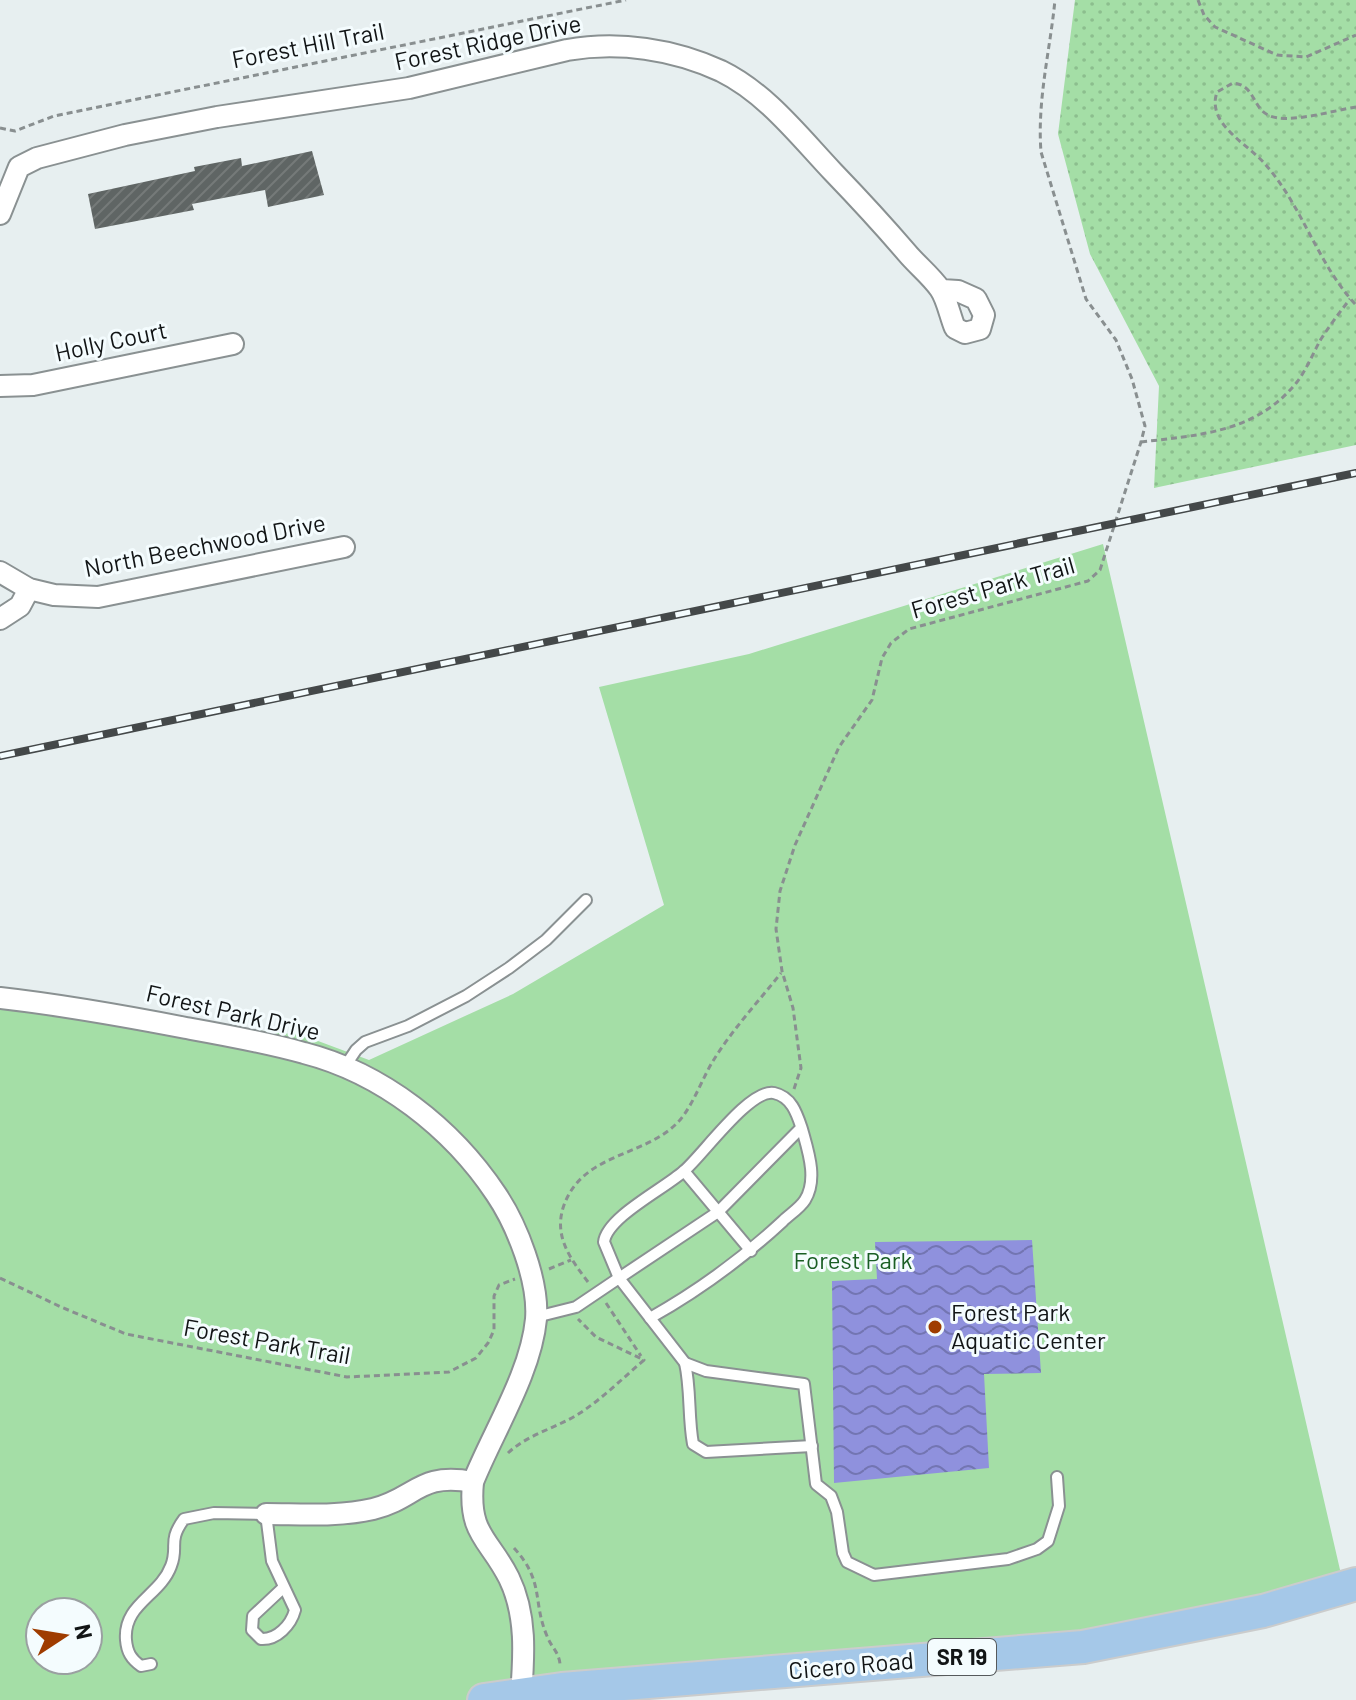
<svg xmlns="http://www.w3.org/2000/svg" width="1356" height="1700" font-family="Barlow,sans-serif">
<style>
.grass{fill:url(#grass-dots)}
.green{fill:#a4dea6;fill-rule:evenodd}
.water{fill:url(#water-waves)}
.building{fill:url(#building-hatch)}
.lines{fill:none;stroke-linecap:round;stroke-linejoin:round}
.service-casing{stroke:#8a9192;stroke-width:14}
.minor-casing{stroke:#8a9192;stroke-width:24}
.primary-casing{stroke:#cbcccc;stroke-width:36}
.path{stroke:#898f90;stroke-width:3;stroke-dasharray:6 4;stroke-linecap:butt}
.service{stroke:#fff;stroke-width:10}
.minor{stroke:#fff;stroke-width:20}
.primary{stroke:#a5c8e8;stroke-width:32}
.rail-casing{stroke:#444849;stroke-width:8}
.rail{stroke:#f4fcfe;stroke-width:5;stroke-dasharray:15;stroke-linecap:butt}
.poi-dot{fill:#9f3c00;stroke:#f4fcfe;stroke-width:3}
.labels{text-anchor:middle;stroke-width:6;stroke-linejoin:round;paint-order:stroke}
.shield{fill:#f4fcfe;stroke:#565a5c;stroke-width:2}
.shield-label{font-size:22px;font-weight:bold;fill:#121516}
.street-label{font-size:24px;fill:#121516;stroke:#f4fcfe}
.park-label{font-size:24px;fill:#1a5e24;stroke:#f4fcfe}
.poi-label{font-size:24px;fill:#121516;stroke:#f4fcfe;text-anchor:start}
</style>
<defs>
<pattern id="grass-dots" width="8" height="8" patternUnits="userSpaceOnUse" patternTransform="scale(2)"><rect width="8" height="8" fill="#a4dea6"/><path d="M2 2h.1M6 6h.1" fill="none" stroke="#8cbe8e" stroke-width="1.8" stroke-linecap="round"/></pattern>
<pattern id="water-waves" width="16" height="10" patternUnits="userSpaceOnUse" patternTransform="scale(2)"><rect width="16" height="10" fill="#8f91dd"/><path d="M0 5q4-4 8 0t8 0" fill="none" stroke="#7375b2"/></pattern>
<pattern id="building-hatch" width="6" height="6" patternUnits="userSpaceOnUse" patternTransform="scale(2)"><rect width="6" height="6" fill="#5f6564"/><path d="M-1 1l2-2M0 6l6-6M5 7l2-2" fill="none" stroke="#757a79"/></pattern>
</defs>
<rect width="100%" height="100%" fill="#e7eff0"/>
<!-- grass -->
<path class="grass" d="M 1075,0 L 1356,0 L 1356,445 L 1154,488 L 1159,386 L 1090,254 L 1058,134 Z"/>
<!-- green -->
<path class="green" d="M 1103,544 L 1344,1587 L 1082,1647 L 500,1700 L 0,1700 L 0,1004 L 302,1035 L 369,1060 L 513,994 L 664,905 L 599,687 L 749,654 ZM 40,1612 L 88,1612 L 88,1660 L 40,1660 Z"/>
<!-- water -->
<path class="water" d="M 1032,1240 L 1041,1373 L 984,1374 L 989,1468 L 834,1483 L 832,1281 L 877,1279 L 875,1242 Z"/>
<!-- building -->
<path class="building" d="M 312,151 L 324,195 L 268,207 L 265,190 L 192,204 L 194,210 L 95,229 L 88,194 L 195,171 L 194,167 L 241,158 L 242,166 Z"/>
<g class="lines">
<defs>
<g id="service">
<path d="M 344,1068 L 356,1050 L 365,1042 L 408,1026 L 466,996 L 509,968 L 546,940 L 586,900"/>
<path d="M 684,1171 L 751,1251"/>
<path d="M 536,1317 L 576,1307 L 619,1278 L 685,1363 L 706,1371 L 804,1384 L 816,1484 L 831,1496 L 837,1512 L 843,1553 L 847,1562 L 874,1575 L 1008,1559 L 1037,1549 L 1048,1541 L 1059,1506 L 1057,1477"/>
<path d="M 650,1318 C 698,1291 742,1259 783,1221 C 789,1215 800,1208 805,1200 C 818,1179 808,1151 802,1129 C 797,1114 792,1097 774,1093 C 750,1088 702,1156 684,1171 C 664,1189 607,1217 604,1242 L 619,1278 L 718,1212 L 801,1128"/>
<path d="M 685,1363 C 691,1390 688,1417 693,1444 L 706,1452 L 812,1446"/>
<path d="M 151,1664 L 141,1666 C 131,1659 127,1652 126,1640 C 123,1604 160,1596 171,1566 C 179,1546 167,1542 184,1519 L 214,1513 L 266,1514 L 272,1561 L 295,1610 C 291,1625 277,1640 261,1639 L 252,1630 L 253,1616 L 284,1587"/>
</g>
<g id="minor">
<path d="M 0,214 L 19,167 L 37,158 L 125,135 L 217,117 L 409,88 L 567,50 C 619,41 673,49 721,71 C 766,93 799,136 833,172 C 859,199 883,225 907,253 C 917,265 931,276 940,289 C 947,299 950,316 955,328 L 965,333 L 980,329 L 984,315 L 976,299 L 958,291 L 942,290"/>
<path d="M 0,386 L 33,385 L 233,344"/>
<path d="M 0,572 L 29,589 L 54,595 L 98,597 L 344,547"/>
<path d="M 0,619 L 20,606 L 29,589"/>
<path d="M 0,998 C 62,1005 124,1016 186,1028 C 225,1035 265,1042 304,1053 C 382,1073 452,1128 496,1194 C 517,1225 539,1281 536,1319 C 531,1373 493,1432 473,1482 C 468,1535 489,1538 509,1578 C 527,1615 524,1656 521,1695"/>
<path d="M 266,1514 C 301,1514 338,1517 373,1509 C 417,1498 418,1472 473,1482"/>
</g>
<path id="primary" d="M 484,1700 L 562,1689 L 1083,1647 L 1263,1611 L 1356,1584"/>
</defs>
<!-- service casing -->
<use href="#service" class="service-casing"/>
<!-- minor casing -->
<use href="#minor" class="minor-casing"/>
<!-- primary casing -->
<use href="#primary" class="primary-casing"/>
<!-- path -->
<g class="path">
<path d="M 1198,0 L 1204,15 L 1215,27 L 1277,55 L 1306,57 L 1356,35"/>
<path d="M 1356,107 C 1335,110 1287,125 1268,115 C 1252,107 1255,85 1233,83 L 1217,92 C 1206,124 1247,143 1265,164 C 1303,207 1317,263 1356,305"/>
<path d="M 0,128 L 15,131 L 54,116 L 626,0"/>
<path d="M 1141,442 C 1201,435 1257,432 1297,382 C 1307,369 1313,353 1321,339 C 1330,325 1340,312 1350,299"/>
<path d="M 794,1089 L 801,1068 L 793,1008 L 782,971 L 776,929 L 780,891 L 795,845 L 839,747 L 872,700 L 882,658 L 891,643 L 909,629 L 1088,581 L 1100,570 L 1141,442 L 1145,426 L 1132,379 L 1116,340 L 1086,299 L 1041,152 C 1037,100 1050,51 1055,0"/>
<path d="M 549,1269 L 571,1260"/>
<path d="M 0,1278 L 61,1307 L 126,1334 L 347,1377 L 449,1372 L 476,1358 L 488,1343 L 494,1330 L 494,1296 L 499,1285 L 515,1279"/>
<path d="M 588,1282 C 570,1258 553,1236 564,1205 C 584,1151 646,1158 680,1120 C 694,1103 702,1079 713,1061 C 732,1030 758,1002 781,973"/>
<path d="M 606,1303 L 641,1356"/>
<path d="M 508,1453 C 528,1434 557,1428 580,1413 C 603,1398 623,1378 644,1360 L 596,1337 L 578,1319"/>
<path d="M 514,1548 C 545,1582 532,1601 547,1636 C 551,1647 559,1652 560,1664"/>
</g>
<!-- service -->
<use href="#service" class="service"/>
<!-- minor -->
<use href="#minor" class="minor"/>
<!-- primary -->
<use href="#primary" class="primary"/>
<defs>
<path id="rail" d="M 0,756 L 1356,473"/>
</defs>
<!-- rail casing -->
<use href="#rail" class="rail-casing"/>
<!-- rail -->
<use href="#rail" class="rail"/>
</g>
<!-- markers -->
<circle class="poi-dot" cx="935" cy="1327" r="8"/>
<g class="labels">
<!-- shield labels -->
<rect class="shield" x="928" y="1639" width="68" height="36" rx="6"/>
<g class="shield-label">
<text x="962" y="1665">SR 19</text>
</g>
<!-- street labels -->
<g class="street-label">
<text transform="translate(488 43) rotate(-12)" y="8">Forest Ridge Drive</text>
<text transform="translate(308 46) rotate(-11)" y="8">Forest Hill Trail</text>
<text transform="translate(111 342) rotate(-12)" y="8">Holly Court</text>
<text transform="translate(205 546) rotate(-11)" y="8">North Beechwood Drive</text>
<text transform="translate(993 588) rotate(-16)" y="8">Forest Park Trail</text>
<text transform="translate(233 1013) rotate(13)" y="8">Forest Park Drive</text>
<text transform="translate(267 1342) rotate(10)" y="8">Forest Park Trail</text>
<text transform="translate(851 1666) rotate(-5)" y="8">Cicero Road</text>
</g>
<!-- park labels -->
<g class="park-label">
<text x="853" y="1269">Forest Park</text>
</g>
<!-- poi labels -->
<g class="poi-label">
<text x="951" y="1321">Forest Park<tspan x="951" dy="28">Aquatic Center</tspan></text>
</g>
</g>
<!-- north arrow -->
<g transform="translate(64 1636) rotate(78)"><circle r="38" fill="#f4fcfe" stroke="#9aa0a1" stroke-width="2"/>
<path d="M0-6L14 30L0 20L-14 30Z" fill="#9f3c00"/>
<text y="-12" font-size="22" font-weight="bold" text-anchor="middle" fill="#121516">N</text>
</g>
</svg>
